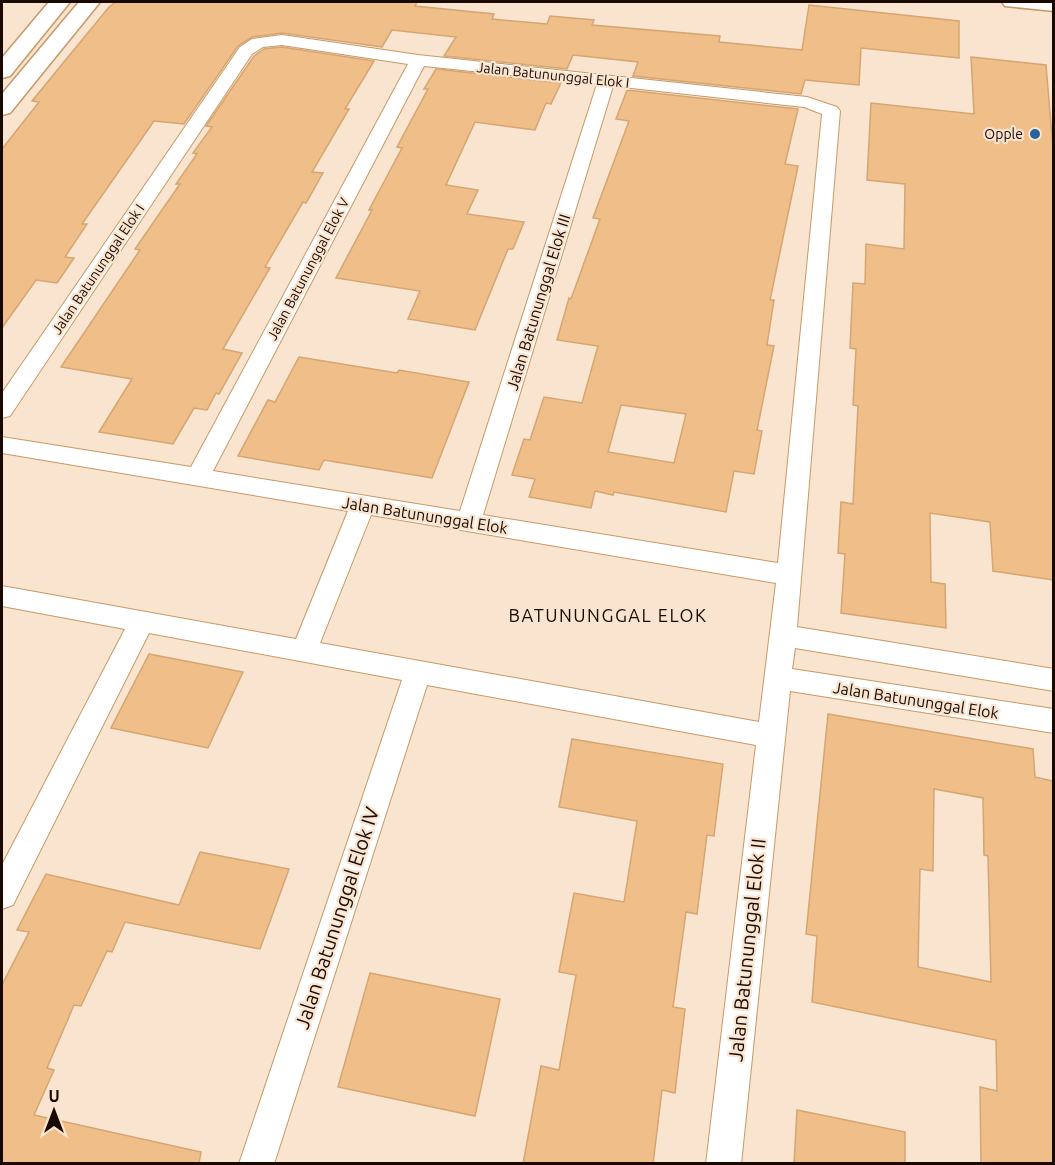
<svg xmlns="http://www.w3.org/2000/svg" width="1055" height="1165" font-family="Ubuntu,sans-serif">
<style>
.building{fill:#efbe89;stroke:#d5a672;stroke-width:1.5;fill-rule:evenodd}
.lines{fill:none;stroke-linecap:round;stroke-linejoin:round}
.street-casing{stroke:#c89965;stroke-width:2}
.secondary-casing{stroke:#c89965;stroke-width:3}
.street{fill:#fff;fill-rule:evenodd}
.secondary{fill:#fff;fill-rule:evenodd}
.poi-dot{fill:#26649b;stroke:#f8e4cf;stroke-width:2}
.labels{text-anchor:middle;stroke-width:4.5;stroke-linejoin:round;paint-order:stroke}
.far-street-label{font-size:14px;fill:#1a0900;stroke:#f8e4cf}
.far-poi-label{font-size:14px;fill:#1a0900;stroke:#f8e4cf;text-anchor:end}
.street-label{font-size:16px;fill:#1a0900;stroke:#f8e4cf}
.neighbourhood-label{font-size:18px;letter-spacing:1.5px;fill:#1a0900;stroke:#f8e4cf}
.near-street-label{font-size:20px;fill:#1a0900;stroke:#f8e4cf}
</style>
<rect width="100%" height="100%" fill="#f8e4cf"/>
<!-- building -->
<g class="building">
<path d="M 116,2 L 417,2 L 415,6 L 494,14 L 492,19 L 547,24 L 550,16 L 594,20 L 592,25 L 720,36 L 719,42 L 802,50 L 809,5 L 959,21 L 959,58 L 861,48 L 859,85 L 805,80 L 801,94 L 633,76 L 638,62 L 573,55 L 567,69 L 444,56 L 456,37 L 392,30 L 382,47 L 282,33 L 252,37 L 238,46 L 184,124 L 154,121 L 82,224 L 87,224 L 65,257 L 74,258 L 57,283 L 36,280 L 2,328 L 2,149 L 39,102 L 32,101 L 109,7 Z"/>
<path d="M 282,47 L 374,61 L 345,109 L 349,109 L 312,172 L 323,173 L 306,203 L 303,202 L 265,267 L 270,268 L 223,349 L 242,353 L 219,394 L 216,393 L 207,410 L 194,408 L 173,444 L 99,432 L 132,379 L 61,367 L 140,250 L 135,249 L 180,184 L 176,184 L 197,154 L 193,153 L 212,127 L 206,126 L 254,56 L 264,49 Z"/>
<path d="M 971,57 L 1046,65 L 1053,148 L 1053,580 L 993,571 L 990,522 L 930,513 L 931,582 L 945,584 L 946,628 L 841,613 L 845,554 L 838,553 L 841,502 L 853,504 L 858,406 L 853,405 L 856,349 L 850,348 L 853,283 L 865,284 L 866,244 L 904,249 L 905,184 L 867,180 L 871,103 L 974,114 Z"/>
<path d="M 436,69 L 561,83 L 551,104 L 546,103 L 535,130 L 475,122 L 446,185 L 478,190 L 467,214 L 524,222 L 513,249 L 508,249 L 475,330 L 408,319 L 420,291 L 336,278 L 372,210 L 369,210 L 402,148 L 397,147 L 428,89 L 424,89 Z"/>
<path d="M 627,90 L 798,109 L 785,164 L 798,166 L 770,300 L 774,300 L 767,345 L 774,346 L 757,430 L 762,431 L 754,474 L 734,471 L 726,512 L 614,492 L 613,495 L 595,491 L 591,508 L 529,497 L 535,479 L 512,475 L 524,439 L 530,440 L 544,397 L 582,403 L 598,346 L 557,340 L 569,298 L 571,299 L 600,219 L 593,218 L 629,121 L 616,119 ZM 621,405 L 686,414 L 674,463 L 608,452 Z"/>
<path d="M 299,357 L 397,373 L 399,370 L 469,382 L 432,478 L 324,460 L 319,470 L 238,456 L 268,400 L 275,402 Z"/>
<path d="M 149,654 L 243,672 L 208,748 L 111,728 Z"/>
<path d="M 828,714 L 1033,749 L 1035,777 L 1053,781 L 1053,1164 L 981,1164 L 980,1087 L 997,1091 L 996,1040 L 812,1002 L 817,936 L 806,934 ZM 934,789 L 983,798 L 984,855 L 988,856 L 991,982 L 918,967 L 920,869 L 933,871 Z"/>
<path d="M 572,739 L 723,764 L 714,836 L 707,835 L 697,914 L 686,912 L 673,1007 L 685,1009 L 675,1093 L 662,1090 L 653,1164 L 523,1164 L 541,1066 L 559,1070 L 576,975 L 559,972 L 574,893 L 624,902 L 637,821 L 559,807 Z"/>
<path d="M 200,852 L 289,869 L 260,949 L 125,922 L 112,952 L 107,951 L 81,1006 L 74,1005 L 47,1068 L 54,1070 L 34,1115 L 201,1152 L 199,1164 L 2,1164 L 2,985 L 29,932 L 17,930 L 46,874 L 179,905 Z"/>
<path d="M 370,973 L 500,999 L 475,1116 L 338,1087 Z"/>
<path d="M 797,1110 L 905,1132 L 905,1164 L 794,1164 Z"/>
</g>
<g class="lines">
<defs>
<path id="street" d="M 282,35 L 418,55 L 807,97 L 837,107 L 840,111 L 797,627 L 1054,669 L 1054,691 L 795,648 L 792,669 L 1054,709 L 1054,733 L 790,691 L 741,1164 L 706,1164 L 756,745 L 427,685 L 274,1164 L 239,1164 L 402,680 L 149,633 L 13,905 L 2,909 L 2,865 L 125,629 L 2,606 L 2,586 L 296,639 L 348,511 L 2,453 L 2,437 L 191,467 L 408,64 L 282,45 L 263,47 L 252,54 L 10,416 L 2,418 L 2,393 L 240,47 L 252,39 ZM 424,66 L 597,84 L 460,511 L 213,471 ZM 613,86 L 804,107 L 822,114 L 778,563 L 483,515 ZM 371,515 L 776,583 L 759,722 L 320,643 Z"/>
<g id="secondary">
<path d="M 49,2 L 70,2 L 10,76 L 2,78 L 2,58 Z"/>
<path d="M 79,2 L 100,2 L 10,113 L 2,115 L 2,94 Z"/>
<path d="M 1002,2 L 1054,2 L 1054,11 L 1005,6 Z"/>
</g>
</defs>
<!-- street casing -->
<use href="#street" class="street-casing"/>
<!-- secondary casing -->
<use href="#secondary" class="secondary-casing"/>
<!-- street -->
<use href="#street" class="street"/>
<!-- secondary -->
<use href="#secondary" class="secondary"/>
</g>
<!-- markers -->
<circle class="poi-dot" cx="1035" cy="134" r="6"/>
<g class="labels">
<!-- far-street labels -->
<g class="far-street-label">
<text transform="translate(553 75) rotate(6)" y="5">Jalan Batununggal Elok I</text>
<text transform="translate(98 269) rotate(-56)" y="5">Jalan Batununggal Elok I</text>
<text transform="translate(308 269) rotate(-62)" y="5">Jalan Batununggal Elok V</text>
</g>
<!-- far-poi labels -->
<g class="far-poi-label">
<text x="1023" y="139">Opple</text>
</g>
<!-- street labels -->
<g class="street-label">
<text transform="translate(538 302) rotate(-73)" y="6">Jalan Batununggal Elok III</text>
<text transform="translate(425 515) rotate(9)" y="6">Jalan Batununggal Elok</text>
<text transform="translate(916 700) rotate(9)" y="6">Jalan Batununggal Elok</text>
</g>
<!-- neighbourhood labels -->
<g class="neighbourhood-label">
<text x="608" y="622">BATUNUNGGAL ELOK</text>
</g>
<!-- near-street labels -->
<g class="near-street-label">
<text transform="translate(337 918) rotate(-72)" y="7">Jalan Batununggal Elok IV</text>
<text transform="translate(747 950) rotate(-84)" y="7">Jalan Batununggal Elok II</text>
</g>
</g>
<!-- border -->
<rect width="1055" height="1165" fill="none" stroke="#1a0900" stroke-width="6"/>
<!-- north arrow -->
<g transform="translate(54 1111)" stroke="#f8e4cf" stroke-width="4.5" paint-order="stroke">
<path d="M0-4.5L10 22L0 15L-10 22Z" fill="#1a0900"/>
<text y="-9" font-size="16" font-weight="bold" text-anchor="middle" fill="#1a0900">U</text>
</g>
</svg>
